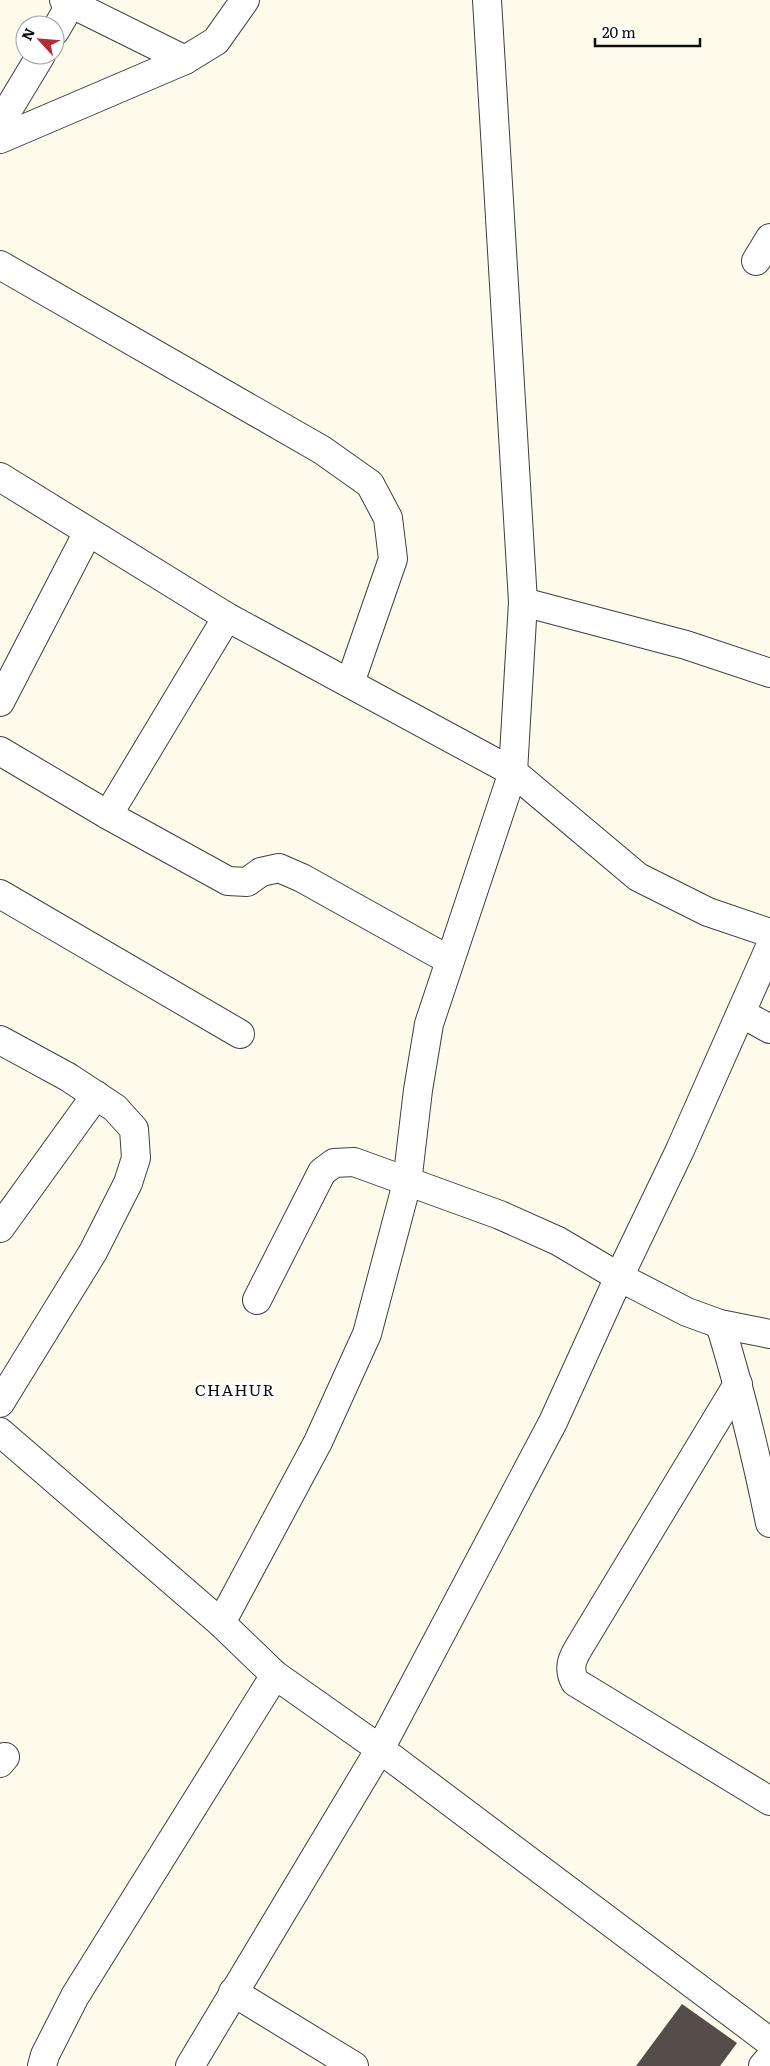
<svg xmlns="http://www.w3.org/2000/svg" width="770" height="2066" font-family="Literata,serif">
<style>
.building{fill:#544d49}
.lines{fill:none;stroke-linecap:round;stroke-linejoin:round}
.minor-casing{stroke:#3f3f3f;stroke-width:30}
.minor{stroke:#fff;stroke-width:28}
.labels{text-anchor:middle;stroke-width:5;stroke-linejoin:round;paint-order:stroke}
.neighbourhood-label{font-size:16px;letter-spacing:1px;fill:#0c0c0c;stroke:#fff}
</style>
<rect width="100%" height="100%" fill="#fefaec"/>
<!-- building -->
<path class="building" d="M 682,2004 L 737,2043 L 720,2066 L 636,2066 Z"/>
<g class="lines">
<defs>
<g id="minor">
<path d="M 64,0 L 185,60 L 216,41 L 245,0"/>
<path d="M 55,31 L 73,0"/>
<path d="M 0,123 L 41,55"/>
<path d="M 0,139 L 185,60"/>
<path d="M 756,261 L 770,238"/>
<path d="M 0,265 L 322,450 L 370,484 L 388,518 L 393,559 L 350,683"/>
<path d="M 0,477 L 227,617 L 513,772 L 638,877 L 708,912 L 770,933"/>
<path d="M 523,602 L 686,645 L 770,673"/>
<path d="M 0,702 L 88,532"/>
<path d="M 0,751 L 108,815 L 228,881 L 247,882 L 261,872 L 279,868 L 302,878 L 449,960"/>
<path d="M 108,815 L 227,617"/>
<path d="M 0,894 L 240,1034"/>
<path d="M 741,1013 L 770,1029"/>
<path d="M 0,1040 L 68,1077 L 115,1108 L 134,1129 L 136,1158 L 128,1183 L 93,1252 L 0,1403"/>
<path d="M 0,1228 L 96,1095"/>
<path d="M 257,1300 L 322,1172 L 334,1163 L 354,1162 L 500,1215 L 558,1241 L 619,1277 L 687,1312 L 720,1324 L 770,1334"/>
<path d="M 720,1324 C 740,1389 756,1455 770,1523"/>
<path d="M 738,1384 L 581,1644 C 573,1657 567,1667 575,1682 L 770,1801"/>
<path d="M 0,1432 L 221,1623 L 275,1675 L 380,1749 L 770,2042"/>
<path d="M 221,1623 L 318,1442 L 367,1334 L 407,1183 L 418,1090 L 429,1024 L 513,772 L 523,602 L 487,0"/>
<path d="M 0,1763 L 5,1757"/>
<path d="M 233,1992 L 354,2066"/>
<path d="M 42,2066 L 45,2055 L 75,1996 L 275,1675"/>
<path d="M 190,2066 L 380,1749 L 553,1422 L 619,1277 L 680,1150 L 770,947"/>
<path d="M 763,2066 L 770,2058"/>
</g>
</defs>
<!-- minor casing -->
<use href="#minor" class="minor-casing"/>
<!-- minor -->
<use href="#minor" class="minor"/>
</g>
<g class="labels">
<!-- neighbourhood labels -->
<g class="neighbourhood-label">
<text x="235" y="1396">CHAHUR</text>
</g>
</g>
<!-- north arrow -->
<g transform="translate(40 40) rotate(296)"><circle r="24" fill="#ffffff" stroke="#9e9e9e"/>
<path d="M0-4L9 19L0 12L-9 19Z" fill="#b52c37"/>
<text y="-8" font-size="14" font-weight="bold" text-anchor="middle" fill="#0c0c0c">N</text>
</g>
<!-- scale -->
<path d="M595 38v8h105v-8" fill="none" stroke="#0c0c0c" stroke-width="2.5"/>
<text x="602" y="38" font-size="15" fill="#0c0c0c" stroke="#ffffff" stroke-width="4" paint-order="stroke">20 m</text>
</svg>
